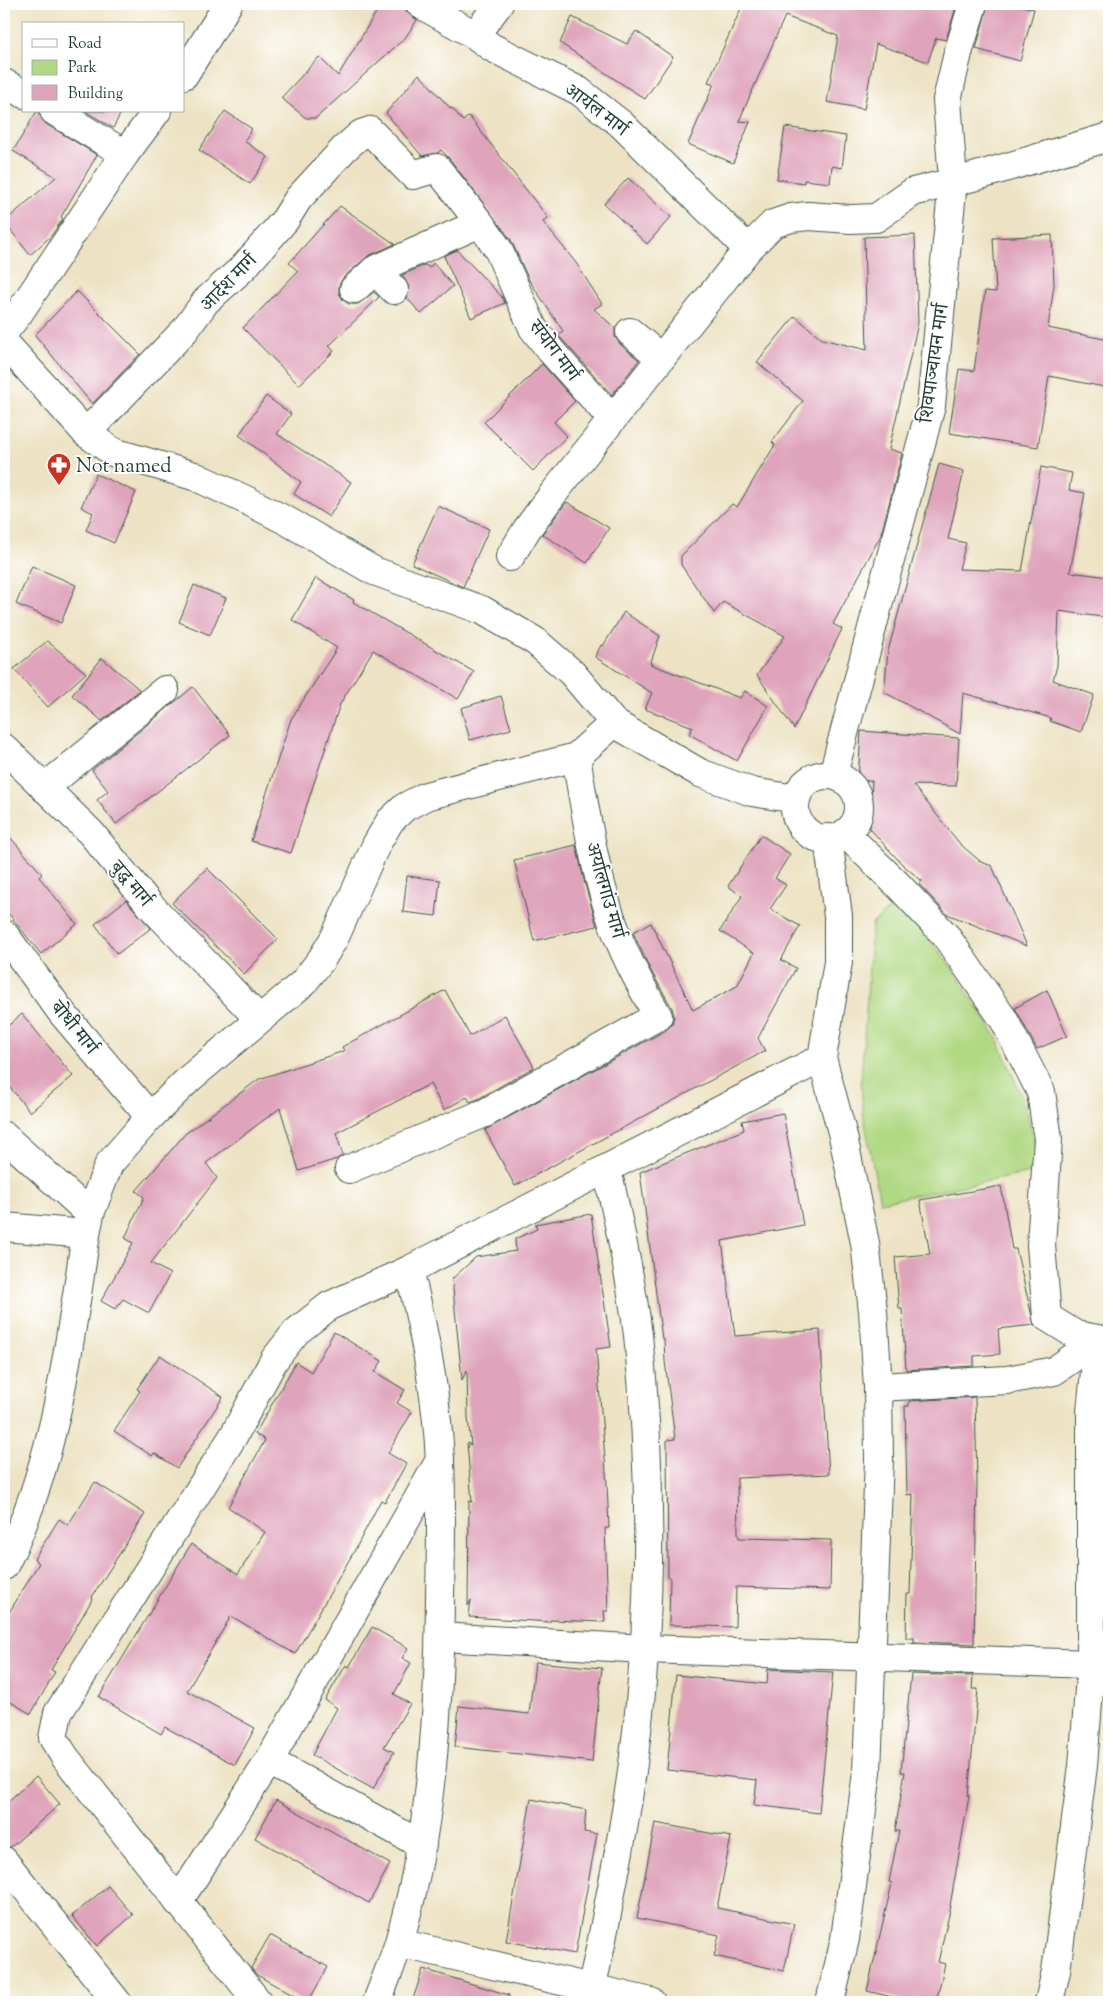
<svg xmlns="http://www.w3.org/2000/svg" width="1113" height="2006" font-family="'Sorts Mill Goudy','Noto Serif Devanagari',serif">
<style>
.green{fill:#b1d984;stroke:#688b5c}
.building{fill:#dfa4bb}
.lines{fill:none;stroke-linecap:round;stroke-linejoin:round}
.minor-casing{stroke:#3e564a;stroke-width:30}
.minor{stroke:#fff;stroke-width:28}
.labels{text-anchor:middle;stroke-width:4;stroke-linejoin:round;paint-order:stroke}
.street-label{font-size:20px;fill:#1f3d34;stroke:#fff}
.poi-label{font-size:20px;fill:#1f3d34;stroke:#fff;text-anchor:start}
</style>
<rect width="100%" height="100%" fill="#fff"/>
<filter id="ink" filterUnits="userSpaceOnUse"><feTurbulence type="fractalNoise" baseFrequency=".02" numOctaves="2"/><feDisplacementMap in="SourceGraphic" scale="10" xChannelSelector="R" yChannelSelector="G"/><feConvolveMatrix kernelMatrix="1 2 1 2 8 2 1 2 1" color-interpolation-filters="sRGB"/></filter>
<filter id="wash" filterUnits="userSpaceOnUse"><feTurbulence type="fractalNoise" baseFrequency=".0096" numOctaves="4" result="noise"/><feDisplacementMap in="SourceGraphic" scale="20" xChannelSelector="R" yChannelSelector="G"/><feGaussianBlur stdDeviation="1.12" result="paint"/><feColorMatrix in="noise" values="0 0 0 0 0 0 0 0 0 0 0 0 0 0 0 0 0 1.4 0 .05"/><feComposite in="paint" operator="in"/></filter>
<g filter="url(#wash)">
<rect width="100%" height="100%" fill="#ede3c4"/>
<!-- green -->
<path class="green" d="M 898,902 L 946,959 L 997,1038 L 1026,1107 L 1041,1171 L 880,1202 L 863,1113 L 861,1081 L 872,924 Z"/>
<g id="blocks">
<!-- building -->
<g class="building">
<path d="M 381,4 L 404,4 L 407,12 L 417,20 L 405,38 L 316,118 L 306,118 L 281,98 L 319,57 L 338,76 Z"/>
<path d="M 743,4 L 957,4 L 946,40 L 936,38 L 928,62 L 876,44 L 864,109 L 827,102 L 838,36 L 785,16 L 739,121 L 750,122 L 733,163 L 688,144 L 714,84 L 708,82 Z"/>
<path d="M 988,4 L 1014,4 L 1034,9 L 1020,61 L 976,49 Z"/>
<path d="M 572,17 L 627,44 L 636,31 L 673,57 L 645,99 L 560,43 Z"/>
<path d="M 419,74 L 451,109 L 452,108 L 463,121 L 469,116 L 548,218 L 543,222 L 576,263 L 602,304 L 594,309 L 615,328 L 615,337 L 620,344 L 639,360 L 612,395 L 558,335 L 563,331 L 529,280 L 511,240 L 449,158 L 441,150 L 438,153 L 422,156 L 386,113 Z"/>
<path d="M 37,111 L 46,124 L 97,155 L 61,217 L 63,219 L 51,236 L 30,255 L 4,222 L 56,177 L 13,151 Z"/>
<path d="M 85,111 L 122,111 L 113,128 Z"/>
<path d="M 225,111 L 252,129 L 244,141 L 268,157 L 250,184 L 199,150 Z"/>
<path d="M 785,127 L 846,136 L 842,168 L 832,166 L 830,183 L 804,180 L 804,183 L 777,179 Z"/>
<path d="M 628,178 L 671,217 L 647,244 L 604,204 Z"/>
<path d="M 340,206 L 395,244 L 368,256 L 343,278 L 339,285 L 339,293 L 343,300 L 349,304 L 358,304 L 374,292 L 379,297 L 329,346 L 334,351 L 299,385 L 243,328 L 298,271 L 289,263 Z"/>
<path d="M 915,235 L 918,323 L 889,449 L 902,453 L 881,535 L 833,624 L 842,629 L 794,729 L 757,675 L 785,636 L 723,602 L 714,613 L 681,565 L 681,556 L 732,504 L 737,507 L 775,445 L 772,442 L 803,401 L 757,362 L 795,316 L 822,339 L 867,350 L 864,237 Z"/>
<path d="M 1052,235 L 1054,285 L 1048,328 L 1109,340 L 1109,359 L 1104,387 L 1049,376 L 1038,447 L 949,433 L 959,369 L 974,371 L 985,291 L 996,292 L 993,238 Z"/>
<path d="M 457,250 L 502,297 L 505,303 L 471,318 L 444,256 Z"/>
<path d="M 433,263 L 453,286 L 421,314 L 407,298 L 409,287 L 402,275 L 425,265 L 430,268 Z"/>
<path d="M 77,291 L 140,354 L 92,404 L 35,335 Z"/>
<path d="M 542,364 L 575,401 L 554,422 L 567,436 L 533,471 L 484,422 Z"/>
<path d="M 266,396 L 291,414 L 277,434 L 351,482 L 329,517 L 294,494 L 301,482 L 239,435 Z"/>
<path d="M 939,464 L 964,471 L 948,539 L 966,543 L 959,569 L 1022,571 L 1041,467 L 1072,473 L 1069,490 L 1085,493 L 1070,572 L 1109,577 L 1109,618 L 1059,611 L 1057,666 L 1053,680 L 1094,695 L 1081,732 L 1050,721 L 1051,718 L 963,693 L 960,734 L 884,692 L 888,651 Z"/>
<path d="M 96,474 L 136,492 L 114,543 L 86,530 L 93,513 L 81,507 Z"/>
<path d="M 567,502 L 609,528 L 587,563 L 542,534 Z"/>
<path d="M 438,506 L 489,529 L 463,587 L 412,564 Z"/>
<path d="M 32,566 L 76,585 L 61,623 L 16,604 Z"/>
<path d="M 316,578 L 354,600 L 353,602 L 474,672 L 458,699 L 373,650 L 340,704 L 291,853 L 251,841 L 291,719 L 337,648 L 292,620 Z"/>
<path d="M 194,585 L 226,598 L 210,635 L 179,622 Z"/>
<path d="M 624,612 L 660,636 L 650,664 L 740,698 L 745,691 L 768,706 L 737,761 L 689,734 L 693,727 L 645,709 L 652,693 L 595,657 L 601,645 L 603,646 Z"/>
<path d="M 47,641 L 86,673 L 48,707 L 14,669 Z"/>
<path d="M 102,658 L 140,690 L 102,721 L 72,695 Z"/>
<path d="M 193,687 L 230,735 L 116,824 L 97,800 L 108,791 L 92,770 Z"/>
<path d="M 501,696 L 511,729 L 470,740 L 461,708 Z"/>
<path d="M 861,731 L 959,738 L 956,786 L 913,785 L 960,844 L 981,862 L 992,866 L 1027,946 L 947,914 L 919,884 L 922,881 L 902,864 L 870,829 L 872,781 L 858,780 Z"/>
<path d="M 4,830 L 42,874 L 39,877 L 77,924 L 41,954 L 4,908 Z"/>
<path d="M 761,835 L 790,854 L 775,878 L 786,885 L 770,909 L 800,926 L 781,960 L 796,968 L 758,1038 L 765,1051 L 515,1186 L 485,1130 L 666,1030 L 672,1024 L 674,1016 L 672,1008 L 650,969 L 633,932 L 651,923 L 693,1010 L 737,986 L 754,953 L 720,931 L 742,896 L 728,886 Z"/>
<path d="M 576,845 L 585,884 L 597,926 L 534,941 L 514,860 Z"/>
<path d="M 207,868 L 278,939 L 244,974 L 172,903 Z"/>
<path d="M 407,876 L 440,880 L 436,916 L 403,912 Z"/>
<path d="M 126,900 L 151,928 L 117,954 L 95,924 Z"/>
<path d="M 445,990 L 470,1036 L 505,1015 L 534,1067 L 478,1099 L 470,1102 L 467,1097 L 444,1110 L 430,1084 L 336,1133 L 343,1155 L 337,1159 L 299,1171 L 280,1108 L 206,1163 L 217,1178 L 151,1263 L 170,1274 L 149,1313 L 123,1299 L 115,1309 L 101,1301 L 133,1243 L 125,1238 L 144,1197 L 136,1191 L 185,1134 L 259,1079 L 344,1051 L 342,1047 Z"/>
<path d="M 1047,990 L 1067,1036 L 1037,1049 L 1015,1008 Z"/>
<path d="M 22,1014 L 73,1076 L 30,1112 L 4,1080 L 4,1029 Z"/>
<path d="M 783,1113 L 803,1225 L 722,1241 L 735,1336 L 820,1330 L 829,1474 L 737,1478 L 738,1533 L 739,1538 L 831,1540 L 830,1590 L 736,1587 L 735,1627 L 669,1625 L 670,1577 L 668,1577 L 667,1440 L 675,1439 L 665,1361 L 664,1339 L 662,1339 L 640,1172 L 744,1130 L 742,1121 Z"/>
<path d="M 1001,1186 L 1012,1249 L 1016,1249 L 1034,1325 L 998,1329 L 1000,1354 L 974,1356 L 974,1366 L 906,1370 L 902,1309 L 899,1309 L 895,1257 L 930,1254 L 920,1200 Z"/>
<path d="M 591,1214 L 611,1347 L 596,1349 L 607,1484 L 609,1528 L 605,1528 L 608,1611 L 604,1611 L 605,1622 L 550,1620 L 550,1622 L 469,1617 L 471,1600 L 468,1606 L 469,1501 L 472,1502 L 467,1443 L 471,1445 L 468,1418 L 467,1370 L 462,1380 L 452,1279 L 476,1257 L 516,1251 L 515,1239 L 537,1229 L 535,1224 Z"/>
<path d="M 334,1332 L 382,1361 L 375,1372 L 405,1390 L 397,1403 L 412,1412 L 388,1453 L 406,1464 L 385,1502 L 381,1500 L 356,1548 L 295,1654 L 231,1616 L 187,1691 L 255,1728 L 235,1765 L 165,1727 L 161,1734 L 99,1697 L 191,1544 L 238,1574 L 265,1532 L 228,1507 L 265,1440 L 255,1434 L 296,1362 L 311,1372 Z"/>
<path d="M 160,1355 L 223,1397 L 177,1468 L 154,1453 L 152,1456 L 114,1431 L 140,1391 L 137,1389 Z"/>
<path d="M 975,1397 L 977,1482 L 974,1644 L 914,1642 L 914,1638 L 906,1638 L 907,1594 L 910,1594 L 913,1494 L 907,1495 L 905,1406 L 909,1406 L 909,1401 Z"/>
<path d="M 95,1482 L 145,1514 L 92,1597 L 93,1598 L 51,1670 L 55,1672 L 31,1714 L 4,1698 L 4,1621 L 39,1563 L 34,1559 L 59,1519 L 68,1525 Z"/>
<path d="M 372,1627 L 408,1648 L 402,1658 L 411,1663 L 394,1694 L 410,1704 L 384,1747 L 394,1752 L 373,1789 L 312,1755 L 337,1708 L 325,1700 L 346,1665 L 349,1667 Z"/>
<path d="M 535,1662 L 602,1668 L 592,1762 L 455,1747 L 459,1706 L 529,1714 Z"/>
<path d="M 768,1669 L 833,1672 L 819,1813 L 754,1805 L 757,1780 L 667,1770 L 676,1675 L 767,1684 Z"/>
<path d="M 911,1674 L 973,1676 L 972,1689 L 978,1689 L 968,1796 L 969,1796 L 950,1906 L 951,1906 L 938,1962 L 945,1964 L 936,2002 L 912,2002 L 867,1991 L 892,1883 L 889,1882 L 899,1831 L 895,1831 L 905,1772 L 901,1772 Z"/>
<path d="M 36,1776 L 60,1804 L 11,1847 L 4,1846 L 4,1805 Z"/>
<path d="M 531,1799 L 586,1810 L 584,1832 L 597,1834 L 575,1954 L 506,1941 Z"/>
<path d="M 276,1800 L 390,1864 L 369,1903 L 255,1838 Z"/>
<path d="M 655,1823 L 731,1837 L 717,1908 L 794,1924 L 784,1971 L 714,1956 L 719,1935 L 637,1918 Z"/>
<path d="M 108,1886 L 133,1915 L 97,1946 L 72,1916 Z"/>
<path d="M 270,1935 L 328,1967 L 308,2002 L 305,2002 L 257,1975 L 251,1968 Z"/>
<path d="M 423,1969 L 509,1995 L 508,2002 L 412,2002 Z"/>
</g>
</g>
</g>
<g filter="url(#ink)">
<use href="#blocks" fill-opacity="0" stroke="#3e564a" stroke-width="1"/>
<g class="lines">
<defs>
<g id="minor">
<path d="M 420,4 L 475,35 L 491,47 L 579,91 L 621,124 L 748,249"/>
<path d="M 475,35 L 499,4"/>
<path d="M 184,75 L 228,4"/>
<path d="M 4,83 L 24,94"/>
<path d="M 54,111 L 125,154"/>
<path d="M 480,223 L 498,249 L 533,328 L 551,351 L 612,419"/>
<path d="M 375,270 L 394,290"/>
<path d="M 4,332 L 19,313 L 125,154 L 157,111"/>
<path d="M 630,332 L 661,358"/>
<path d="M 4,342 L 86,433 L 113,452 L 194,476 L 246,500 L 289,522 L 374,571 L 482,610 L 535,641 L 572,673 L 614,723 L 700,773 L 752,792 L 796,799"/>
<path d="M 86,433 L 185,330 L 206,301 L 243,268 L 285,220 L 298,199 L 344,149 L 361,134 L 370,131 L 413,175 L 437,168 L 480,223 L 375,270 L 354,289"/>
<path d="M 510,557 L 527,529 L 553,494 L 748,249 L 773,224 L 791,218 L 808,216 L 851,219 L 876,218 L 913,192 L 977,176 L 1109,137"/>
<path d="M 4,748 L 91,833 L 150,905 L 259,1019"/>
<path d="M 833,775 L 931,406 L 953,181 L 947,100 L 958,53 L 973,4"/>
<circle cx="827" cy="807" r="32"/>
<path d="M 44,788 L 165,690"/>
<path d="M 845,833 L 899,886 L 946,936 L 1004,1020 L 1041,1092 L 1048,1139 L 1041,1245 L 1047,1317 L 1076,1335 L 1109,1341"/>
<path d="M 828,838 L 838,916 L 838,962 L 822,1058 L 843,1136 L 865,1243 L 873,1311 L 878,1387 L 879,1459 L 867,1772 L 845,1939 L 830,2002"/>
<path d="M 4,934 L 62,1013 L 150,1117"/>
<path d="M 4,1136 L 90,1214"/>
<path d="M 349,1169 L 485,1113 L 658,1016 C 646,995 634,973 624,951 C 597,891 587,821 576,757"/>
<path d="M 4,1227 L 86,1234"/>
<path d="M 878,1387 L 1007,1380 L 1054,1371 L 1098,1340"/>
<path d="M 4,1566 C 56,1463 69,1347 86,1234 L 90,1214 L 109,1164 L 150,1117 L 190,1078 L 303,983 L 321,960 L 335,937 L 376,845 L 390,821 L 405,807 L 426,796 L 576,757 L 614,723"/>
<path d="M 440,1637 L 645,1649 L 1091,1664"/>
<path d="M 269,1761 L 422,1845"/>
<path d="M 4,1861 L 117,2002"/>
<path d="M 178,1902 L 269,1761 L 440,1460"/>
<path d="M 399,1943 L 651,2002"/>
<path d="M 258,2002 L 65,1757 L 53,1738 L 58,1713 L 234,1435 L 274,1360 L 296,1332 L 329,1306 L 409,1270 L 822,1058"/>
<path d="M 377,2002 C 384,1982 393,1962 399,1942 C 432,1831 439,1712 440,1597 C 441,1552 442,1506 440,1461 C 437,1396 425,1333 409,1270"/>
<path d="M 587,2002 C 599,1963 605,1922 613,1882 C 650,1702 657,1518 638,1335 C 631,1279 619,1224 607,1169"/>
<path d="M 1049,2002 L 1056,1971 L 1083,1766 L 1091,1664 L 1091,1412 L 1098,1340"/>
</g>
</defs>
<!-- minor casing -->
<use href="#minor" class="minor-casing"/>
<!-- minor -->
<use href="#minor" class="minor"/>
</g>
</g>
<!-- icons -->
<defs>
<symbol id="pharmacy-pin" viewBox="-11 -11 22 30"><path d="M0 17L-7.5 6A9.5 9.5 0 1 1 7.5 6Z" fill="#c8321e" stroke="#fff"/><path d="M-2-6h4v4h4v4h-4v4h-4v-4h-4v-4h4Z" fill="#fff"/></symbol>
</defs>
<g fill-rule="evenodd">
<use href="#pharmacy-pin" x="45" y="451" width="28" height="38"/>
</g>
<g class="labels">
<!-- street labels -->
<g class="street-label">
<text transform="translate(597 109) rotate(37)" y="7">आर्यल मार्ग</text>
<text transform="translate(228 282) rotate(-46)" y="7">आर्दश मार्ग</text>
<text transform="translate(555 350) rotate(53)" y="7">संयोग मार्ग</text>
<text transform="translate(933 363) rotate(-82)" y="7">शिवपाञ्चायन मार्ग</text>
<text transform="translate(132 883) rotate(50)" y="7">बुद्ध मार्ग</text>
<text transform="translate(606 890) rotate(74)" y="7">अर्यालगांउ मार्ग</text>
<text transform="translate(75 1027) rotate(51)" y="7">बोधी मार्ग</text>
</g>
<!-- poi labels -->
<g class="poi-label">
<text x="76" y="472">Not named</text>
</g>
</g>
<!-- margin -->
<rect width="1113" height="2006" fill="none" stroke="#fff" stroke-width="20"/>
<!-- legend -->
<rect x="22" y="22" width="162" height="90" fill="#ffffff" stroke="#a5b1ae"/>
<rect x="32" y="39" width="25" height="8" fill="#ffffff" stroke="#a5b1ae"/>
<text x="68" y="48" font-size="15" fill="#1f3d34">Road</text>
<rect x="32" y="60" width="25" height="15" fill="#b1d984" stroke="#a5b1ae"/>
<text x="68" y="72" font-size="15" fill="#1f3d34">Park</text>
<rect x="32" y="85" width="25" height="15" fill="#dfa4bb" stroke="#a5b1ae"/>
<text x="68" y="98" font-size="15" fill="#1f3d34">Building</text>
</svg>
